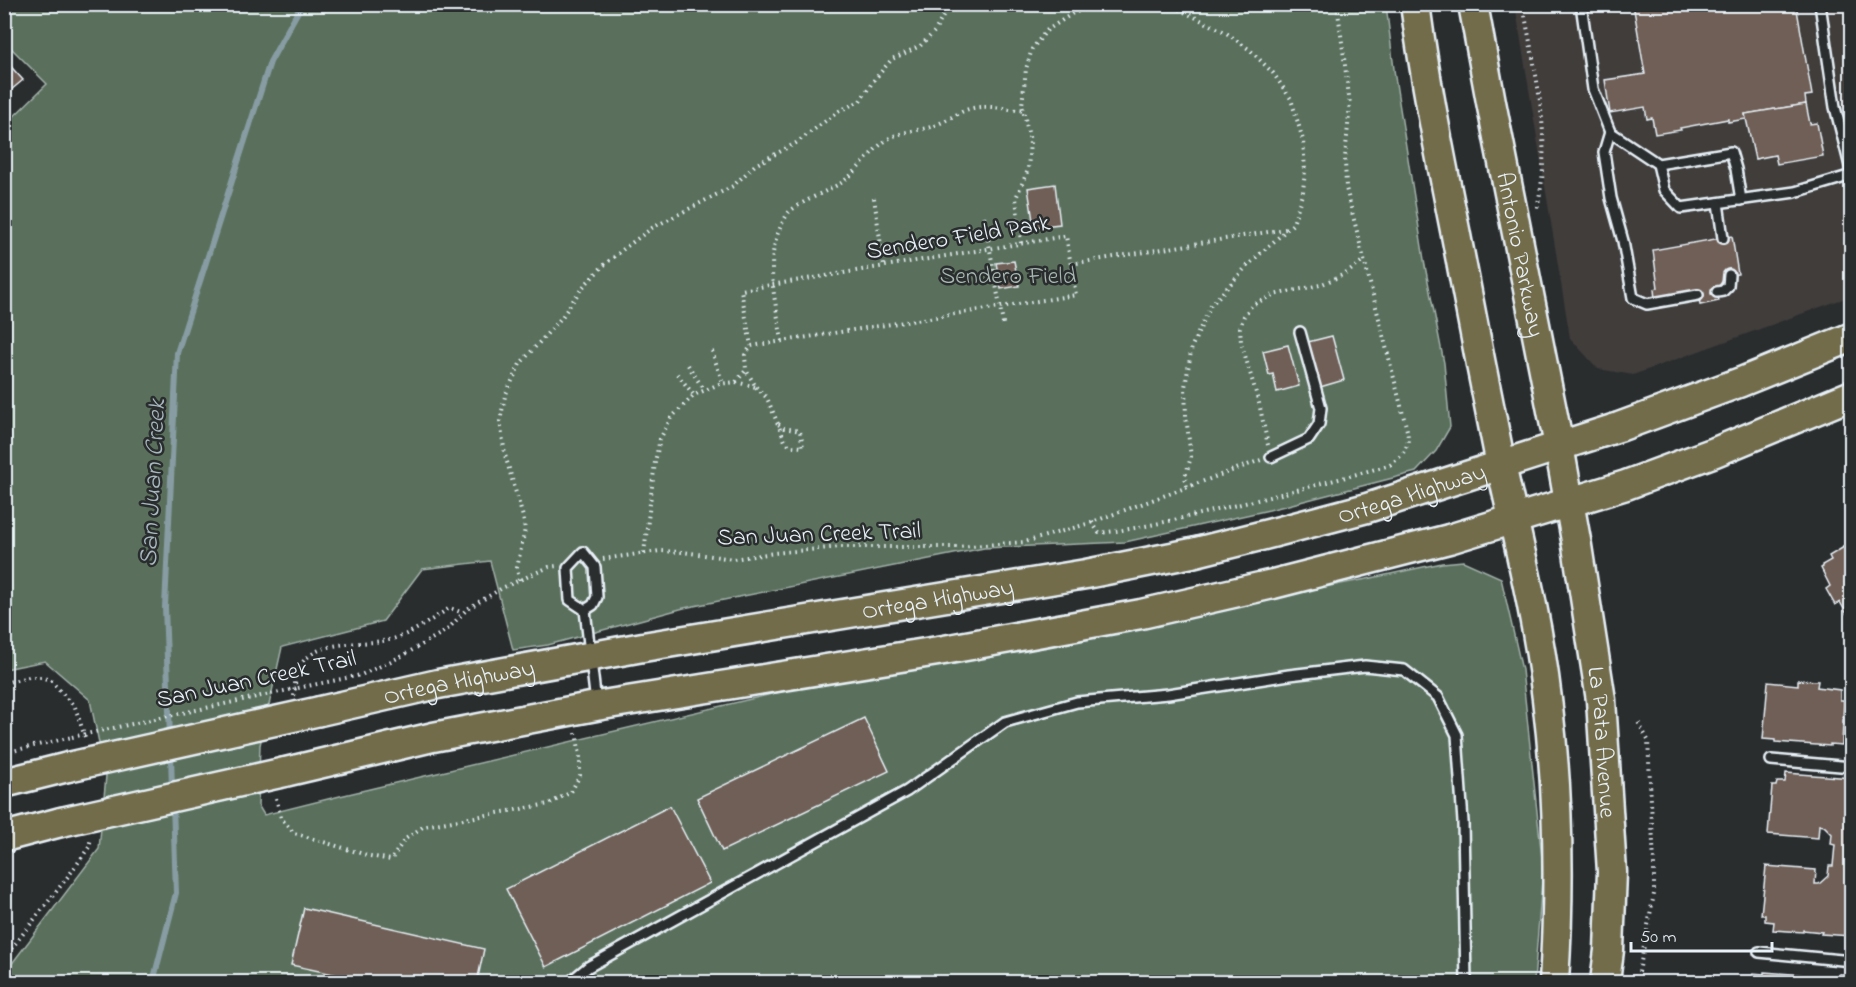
<svg xmlns="http://www.w3.org/2000/svg" width="1856" height="987" font-family="'Indie Flower',sans-serif">
<style>
.built{fill:#3f3c3a}
.green{fill:#5a705c;stroke:#a1b0aa;stroke-width:1.5}
.lines{fill:none;stroke-linecap:round;stroke-linejoin:round}
.stream{stroke:#879ca3;stroke-width:6}
.building{fill:#705f57;stroke:#e8f1f8;stroke-width:1.5}
.service-casing{stroke:#e8f1f8;stroke-width:14}
.primary-casing{stroke:#e8f1f8;stroke-width:33}
.trunk-casing{stroke:#e8f1f8;stroke-width:33}
.path{stroke:#e8f1f8;stroke-width:4;stroke-dasharray:1.5 4.5;stroke-linecap:butt}
.service{stroke:#2a2d2e;stroke-width:9}
.primary{stroke:#736c4b;stroke-width:28}
.trunk{stroke:#736c4b;stroke-width:28}
.primary-bridge-casing{stroke:#e8f1f8;stroke-width:33;stroke-linecap:butt}
.path-bridge{stroke:#e8f1f8;stroke-width:4;stroke-dasharray:1.5 4.5;stroke-linecap:butt}
.primary-bridge{stroke:#736c4b;stroke-width:28}
.labels{text-anchor:middle;stroke-width:5;stroke-linejoin:round;paint-order:stroke}
.street-label{font-size:24px;fill:#e8f1f8;stroke:#2a2d2e}
.park-label{font-size:24px;fill:#a8b7b2;stroke:#2a2d2e}
.water-label{font-size:26px;font-style:italic;fill:#a8b8c0;stroke:#2a2d2e}
</style>
<rect width="100%" height="100%" fill="#2a2d2e"/>
<filter id="ink" filterUnits="userSpaceOnUse"><feTurbulence type="fractalNoise" baseFrequency=".0167" numOctaves="2"/><feDisplacementMap in="SourceGraphic" scale="12" xChannelSelector="R" yChannelSelector="G"/><feConvolveMatrix kernelMatrix="1 2 1 2 8 2 1 2 1" color-interpolation-filters="sRGB"/></filter>
<g filter="url(#ink)">
<!-- built -->
<path class="built" d="M 1515,5 L 1851,5 L 1851,296 L 1633,375 L 1598,369 L 1570,338 Z"/>
<!-- green -->
<path class="green" d="M 5,5 L 1386,5 L 1395,77 L 1425,266 L 1444,363 L 1450,427 L 1436,451 L 1416,472 L 1269,510 L 1125,542 L 984,548 L 684,608 L 548,645 L 513,650 L 490,561 L 422,569 L 383,621 L 282,647 L 260,745 L 258,805 L 264,815 L 340,796 L 827,681 L 1367,579 L 1442,563 L 1463,561 L 1501,578 L 1522,670 L 1543,868 L 1534,982 L 5,982 L 4,974 L 99,849 L 106,776 L 90,700 L 45,661 L 5,669 L 5,125 L 47,84 L 5,42 Z"/>
<g class="lines">
<!-- stream -->
<g class="stream">
<path d="M 170,737 L 165,607 L 177,353 L 270,62 L 302,4"/>
<path d="M 171,753 L 172,791"/>
<path d="M 153,982 L 176,893 L 173,804"/>
</g>
</g>
<!-- building -->
<g class="building">
<path d="M 1633,4 L 1796,4 L 1812,95 L 1805,96 L 1806,104 L 1745,114 L 1746,119 L 1728,122 L 1728,119 L 1680,128 L 1681,130 L 1655,134 L 1652,118 L 1647,119 L 1645,107 L 1610,113 L 1605,80 L 1645,74 Z"/>
<path d="M 4,59 L 23,80 L 4,96 Z"/>
<path d="M 1806,104 L 1810,124 L 1817,123 L 1823,156 L 1777,164 L 1775,155 L 1755,159 L 1745,114 Z"/>
<path d="M 1055,184 L 1060,224 L 1034,227 L 1028,188 Z"/>
<path d="M 1732,236 L 1738,274 L 1726,276 L 1717,289 L 1719,301 L 1700,305 L 1698,292 L 1655,299 L 1654,289 L 1658,288 L 1653,250 Z"/>
<path d="M 1014,261 L 1019,286 L 1001,289 L 996,263 Z"/>
<path d="M 1332,336 L 1344,380 L 1320,387 L 1308,342 Z"/>
<path d="M 1288,345 L 1299,386 L 1277,392 L 1273,374 L 1269,375 L 1263,351 Z"/>
<path d="M 1852,541 L 1852,623 L 1840,602 L 1835,605 L 1826,589 L 1830,586 L 1821,568 L 1823,567 L 1822,565 L 1831,560 L 1829,556 L 1844,547 L 1843,546 Z"/>
<path d="M 1798,680 L 1818,681 L 1817,687 L 1840,690 L 1840,700 L 1844,700 L 1842,745 L 1830,744 L 1830,746 L 1775,742 L 1775,740 L 1763,739 L 1768,682 L 1798,685 Z"/>
<path d="M 864,718 L 889,771 L 722,851 L 697,798 Z"/>
<path d="M 1786,773 L 1852,778 L 1852,936 L 1821,934 L 1822,932 L 1803,930 L 1803,932 L 1773,930 L 1774,922 L 1765,921 L 1765,915 L 1761,915 L 1766,866 L 1816,870 L 1815,884 L 1819,884 L 1828,876 L 1829,866 L 1833,866 L 1835,845 L 1831,844 L 1832,834 L 1824,826 L 1819,825 L 1818,838 L 1768,834 L 1772,786 L 1776,786 L 1777,782 L 1785,782 Z"/>
<path d="M 670,806 L 710,883 L 546,967 L 506,889 Z"/>
<path d="M 304,908 L 484,949 L 477,982 L 370,982 L 291,965 Z"/>
<path d="M 1764,972 L 1820,976 L 1820,978 L 1831,979 L 1831,982 L 1752,982 L 1753,973 L 1764,974 Z"/>
<path d="M 1840,974 L 1852,975 L 1852,982 L 1839,982 Z"/>
</g>
<g class="lines">
<defs>
<g id="service">
<path d="M 1581,4 L 1593,89 L 1610,132 L 1658,164 L 1731,152 L 1736,169 L 1741,200"/>
<path d="M 1820,4 L 1835,107 L 1852,174"/>
<path d="M 1610,132 L 1604,152 L 1611,198 L 1623,241 L 1633,298 L 1647,304 L 1698,295"/>
<path d="M 1658,164 L 1664,190 L 1681,208 L 1795,192 L 1852,175"/>
<path d="M 1718,203 L 1723,238"/>
<path d="M 1717,292 L 1723,291 L 1728,286 L 1729,275"/>
<path d="M 1271,457 L 1309,439 L 1319,424 L 1321,408 L 1300,332"/>
<path d="M 583,552 L 595,567 L 597,597 L 593,605 L 585,610 L 570,600 L 568,568 Z"/>
<path d="M 585,610 L 596,703"/>
<path d="M 1771,760 L 1852,767"/>
<path d="M 1759,952 L 1852,961"/>
<path d="M 570,982 L 588,967 L 907,791 L 1005,722 L 1077,702 L 1168,694 L 1289,675 L 1365,666 L 1404,670 L 1438,697 L 1457,735 L 1463,822 L 1466,982"/>
</g>
<g id="primary">
<path id="s1" d="M 320,711 L 438,684 L 643,647 L 1086,574 L 1192,553 L 1276,532 L 1367,508 L 1619,427 L 1741,382 L 1852,337"/>
<path d="M 285,772 L 433,737 L 596,706 L 944,650 L 1141,614 L 1273,584 L 1449,539 L 1626,485 L 1715,452 L 1852,395"/>
<path d="M 4,783 L 68,767"/>
<path d="M 4,837 L 61,822"/>
</g>
<g id="trunk">
<path d="M 1415,4 C 1425,80 1440,155 1455,230 C 1470,308 1485,387 1501,465 C 1518,542 1538,620 1547,699 C 1559,793 1560,888 1554,982"/>
<path id="s2" d="M 1473,4 L 1491,102 L 1559,446 L 1577,546 L 1601,700 L 1612,872 L 1609,950 L 1605,982"/>
</g>
</defs>
<!-- service casing -->
<use href="#service" class="service-casing"/>
<!-- primary casing -->
<use href="#primary" class="primary-casing"/>
<!-- trunk casing -->
<use href="#trunk" class="trunk-casing"/>
<!-- path -->
<g class="path">
<path d="M 1168,4 L 1225,32 L 1250,50 L 1273,73 L 1291,99 L 1303,140 L 1305,171 L 1303,191 L 1293,224 L 1248,265 L 1211,305 L 1192,346 L 1185,387 L 1186,416 L 1191,457 L 1185,477 L 1187,488"/>
<path d="M 1523,4 C 1532,57 1546,111 1543,165 C 1543,180 1539,196 1537,211"/>
<path d="M 874,198 L 884,266"/>
<path d="M 984,216 L 1003,324"/>
<path d="M 1021,243 L 1016,198 L 1028,170 L 1030,141 L 1022,105 L 1026,69 L 1032,49 L 1046,31 L 1073,13 L 1102,4"/>
<path d="M 1071,264 L 1286,229"/>
<path d="M 782,341 C 776,303 764,264 780,228 C 782,223 786,216 789,212 C 797,204 829,190 841,183 C 859,171 870,151 888,139 C 900,132 914,131 927,128 C 943,124 956,113 969,109 C 986,104 1006,109 1024,111"/>
<path d="M 712,351 L 723,384"/>
<path d="M 688,365 L 704,390"/>
<path d="M 677,374 L 694,395"/>
<path d="M 736,382 L 756,387 L 746,370"/>
<path d="M 756,387 L 767,398 L 785,441 L 790,446 L 803,447 L 800,431 L 784,428 L 778,424"/>
<path d="M 1268,445 L 1259,403 L 1241,342 L 1240,328 L 1244,316 L 1252,305 L 1273,295 L 1320,285 L 1347,273 L 1364,260"/>
<path d="M 1092,522 L 1099,533 C 1139,529 1178,519 1216,510 C 1275,496 1332,481 1390,465 C 1417,445 1407,435 1401,406 L 1346,188 L 1345,158 L 1350,104 L 1337,4"/>
<path d="M 644,553 L 655,462 L 660,439 L 671,418 L 694,395 L 719,384 L 736,382 L 746,370 L 745,355 L 751,346 L 1076,295 L 1066,236 L 741,290 L 751,346"/>
<path d="M 603,559 L 660,551 L 683,552 L 733,559 L 774,553 L 841,547 L 957,547 L 1025,542 L 1087,524 L 1261,460"/>
<path d="M 519,580 L 517,568 L 525,529 L 523,517 L 505,455 L 500,421 L 505,396 L 520,364 L 562,317 L 581,289 L 603,266 L 626,247 L 652,228 L 733,186 L 755,165 L 796,143 L 839,111 L 860,101 L 874,80 L 892,59 L 920,46 L 935,31 L 950,4"/>
<path d="M 4,683 L 29,677 L 42,677 L 51,681 L 75,707 L 86,740"/>
<path d="M 298,688 L 361,675 L 404,655 L 447,630 L 467,609 L 504,587 L 549,567 L 557,566"/>
<path d="M 294,696 C 295,687 295,676 299,668 C 315,638 360,646 388,640 C 410,636 430,620 450,608 L 463,613"/>
<path d="M 4,753 L 72,737"/>
<path d="M 276,798 L 281,818 L 294,833 L 370,856 L 391,860 L 404,840 L 424,826 L 549,804 L 571,792 L 580,775 L 580,755 L 576,733"/>
<path d="M 4,958 L 73,870 L 89,847 L 91,838"/>
<path d="M 1632,982 L 1639,972 L 1654,894 L 1654,864 L 1648,740 L 1638,722"/>
</g>
<!-- service -->
<use href="#service" class="service"/>
<!-- primary -->
<use href="#primary" class="primary"/>
<!-- trunk -->
<use href="#trunk" class="trunk"/>
<defs>
<g id="primary-bridge">
<path d="M 68,767 L 320,711"/>
<path d="M 61,822 L 285,772"/>
</g>
</defs>
<!-- primary-bridge casing -->
<use href="#primary-bridge" class="primary-bridge-casing"/>
<!-- path-bridge -->
<path class="path-bridge" d="M 72,737 L 298,688"/>
<!-- primary-bridge -->
<use href="#primary-bridge" class="primary-bridge"/>
</g>
</g>
<g class="labels">
<!-- street labels -->
<g class="street-label">
<text transform="translate(958 236) rotate(-9)" y="8">Sendero Field Park</text>
<text dy="8" stroke="none"><textPath href="#s2" startOffset="255">Antonio Parkway</textPath></text>
<text dy="8" stroke="none"><textPath href="#s1" startOffset="1114">Ortega Highway</textPath></text>
<text transform="translate(819 533) rotate(-2)" y="8">San Juan Creek Trail</text>
<text dy="8" stroke="none"><textPath href="#s1" startOffset="628">Ortega Highway</textPath></text>
<text transform="translate(256 678) rotate(-12)" y="8">San Juan Creek Trail</text>
<text dy="8" stroke="none"><textPath href="#s1" startOffset="142">Ortega Highway</textPath></text>
<text dy="8" stroke="none"><textPath href="#s2" startOffset="750">La Pata Avenue</textPath></text>
</g>
<!-- park labels -->
<g class="park-label">
<text x="1008" y="283">Sendero Field</text>
</g>
<!-- water labels -->
<g class="water-label">
<text transform="translate(151 483) rotate(-87)" y="9">San Juan Creek</text>
</g>
</g>
<!-- margin -->
<rect width="1856" height="987" fill="none" stroke="#2a2d2e" stroke-width="24"/>
<rect x="12" y="12" width="1832" height="963" fill="none" stroke="#e8f1f8" stroke-width="2" filter="url(#ink)"/>
<!-- scale -->
<path d="M1631 942v9h141v-9" fill="none" stroke="#e8f1f8" stroke-width="3"/>
<text x="1640" y="942" font-size="18" fill="#e8f1f8" stroke="#2a2d2e" stroke-width="4.5" paint-order="stroke">50 m</text>
</svg>
